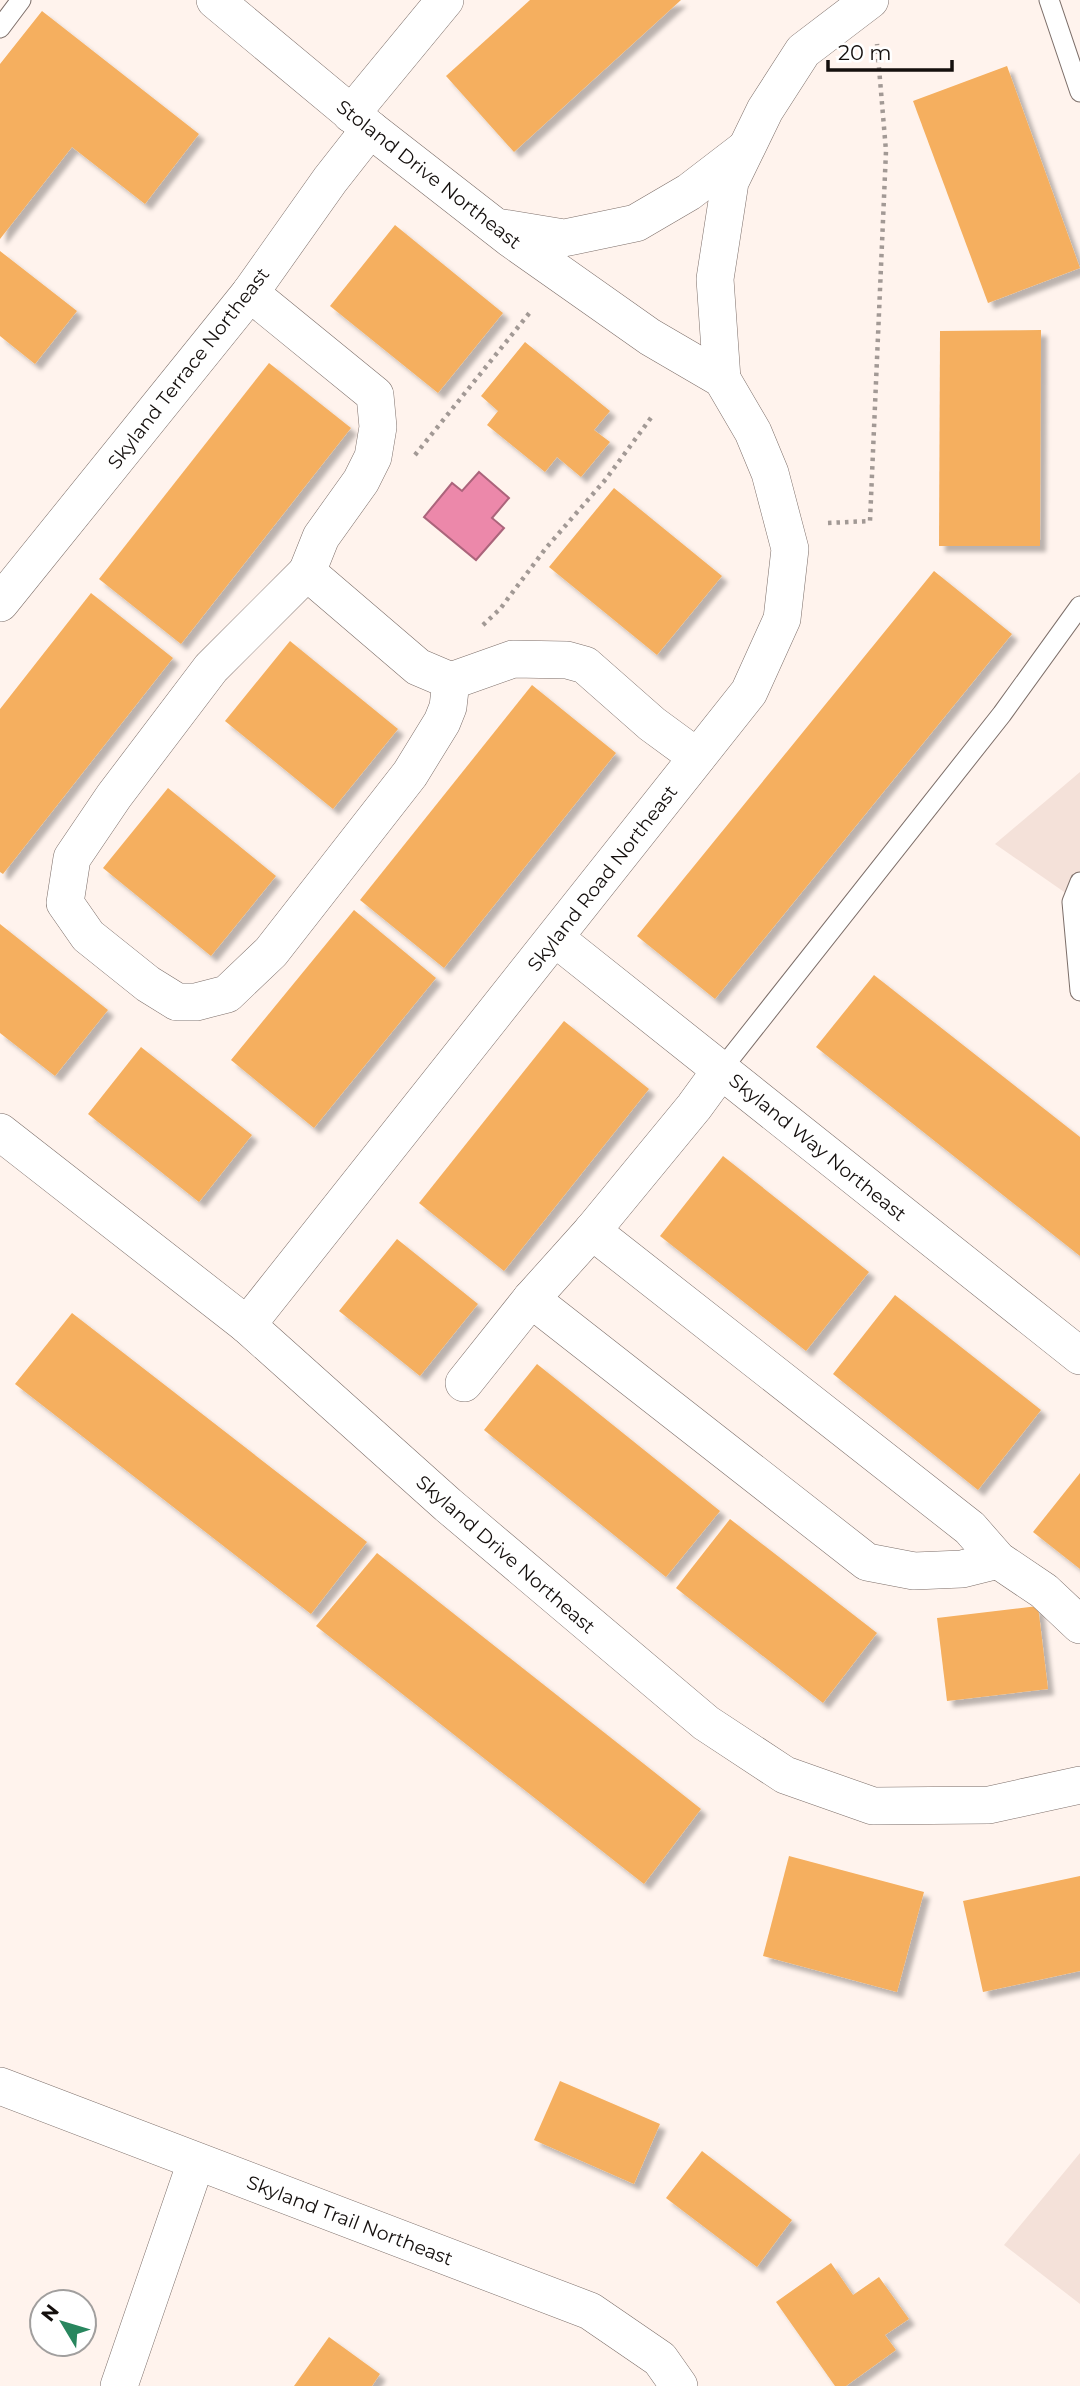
<svg xmlns="http://www.w3.org/2000/svg" width="1080" height="2386" font-family="Montserrat,sans-serif">
<style>
.built{fill:#f4e1d9}
.water{fill:#ec88aa;stroke:#ab647b;stroke-width:2}
.building{fill:#f5af5e;filter:url(#shadow)}
.lines{fill:none;stroke-linecap:round;stroke-linejoin:round}
.service-casing{stroke:#7d6f6a;stroke-width:21}
.minor-casing{stroke:#7d6f6a;stroke-width:38}
.path{stroke:#a29995;stroke-width:4.5;stroke-dasharray:3.5 5;stroke-linecap:butt}
.service{stroke:#fff;stroke-width:19}
.minor{stroke:#fff;stroke-width:37}
.labels{text-anchor:middle;stroke-width:5;stroke-linejoin:round;paint-order:stroke}
.street-label{font-size:19px;fill:#140f0d;stroke:#fff}
</style>
<defs>
<filter id="shadow"><feDropShadow dx="6" dy="6" stdDeviation="2" flood-color="#0004"/></filter>
</defs>
<rect width="100%" height="100%" fill="#fff3ed"/>
<!-- built -->
<g class="built">
<path d="M 1080,772 L 1080,903 L 995,844 Z"/>
<path d="M 1080,2153 L 1080,2304 L 1004,2245 Z"/>
</g>
<!-- water -->
<path class="water" d="M 479,472 L 509,498 L 492,518 L 504,528 L 476,560 L 424,517 L 452,483 L 462,491 Z"/>
<!-- building -->
<g class="building">
<path d="M 530,0 L 681,0 L 514,152 L 446,76 Z"/>
<path d="M 42,11 L 199,134 L 145,204 L 72,147 L 0,239 L 0,64 Z"/>
<path d="M 1007,66 L 1080,268 L 988,303 L 913,101 Z"/>
<path d="M 395,225 L 503,313 L 438,393 L 330,306 Z"/>
<path d="M 0,251 L 77,311 L 35,364 L 0,336 Z"/>
<path d="M 1041,330 L 1040,546 L 939,546 L 940,331 Z"/>
<path d="M 525,342 L 610,411 L 594,430 L 610,442 L 581,477 L 557,457 L 545,472 L 487,425 L 498,411 L 481,396 Z"/>
<path d="M 269,363 L 351,428 L 181,644 L 99,579 Z"/>
<path d="M 614,488 L 722,576 L 657,655 L 549,567 Z"/>
<path d="M 934,571 L 1012,634 L 715,999 L 637,936 Z"/>
<path d="M 91,593 L 173,658 L 3,874 L 0,872 L 0,709 Z"/>
<path d="M 290,641 L 398,729 L 333,809 L 225,721 Z"/>
<path d="M 532,685 L 616,753 L 444,968 L 360,900 Z"/>
<path d="M 168,788 L 276,876 L 211,956 L 103,868 Z"/>
<path d="M 354,910 L 436,978 L 314,1128 L 231,1060 Z"/>
<path d="M 0,924 L 108,1010 L 55,1076 L 0,1033 Z"/>
<path d="M 874,975 L 1080,1137 L 1080,1256 L 816,1047 Z"/>
<path d="M 564,1021 L 649,1089 L 504,1271 L 419,1203 Z"/>
<path d="M 141,1047 L 252,1135 L 199,1202 L 88,1114 Z"/>
<path d="M 723,1156 L 869,1272 L 806,1351 L 660,1236 Z"/>
<path d="M 397,1239 L 478,1304 L 420,1376 L 339,1311 Z"/>
<path d="M 895,1295 L 1041,1410 L 978,1490 L 833,1374 Z"/>
<path d="M 72,1313 L 367,1542 L 311,1614 L 15,1384 Z"/>
<path d="M 537,1364 L 720,1511 L 666,1577 L 484,1430 Z"/>
<path d="M 1080,1473 L 1080,1569 L 1033,1532 Z"/>
<path d="M 730,1519 L 877,1633 L 823,1703 L 676,1588 Z"/>
<path d="M 377,1553 L 701,1809 L 644,1884 L 316,1626 Z"/>
<path d="M 1038,1606 L 1048,1689 L 947,1701 L 937,1618 Z"/>
<path d="M 789,1856 L 924,1892 L 897,1992 L 763,1956 Z"/>
<path d="M 1080,1876 L 1080,1971 L 983,1992 L 963,1901 Z"/>
<path d="M 560,2081 L 660,2124 L 634,2184 L 534,2140 Z"/>
<path d="M 702,2151 L 792,2220 L 757,2267 L 666,2198 Z"/>
<path d="M 831,2263 L 853,2295 L 879,2277 L 909,2319 L 885,2335 L 896,2350 L 846,2386 L 835,2386 L 776,2302 Z"/>
<path d="M 329,2337 L 380,2374 L 372,2386 L 294,2386 Z"/>
</g>
<g class="lines">
<defs>
<g id="service">
<path d="M 1049,0 L 1080,92"/>
<path d="M 0,28 L 21,0"/>
<path d="M 1080,882 L 1072,902 L 1080,991"/>
<path d="M 721,1070 L 1002,714 L 1080,606"/>
</g>
<g id="minor">
<path d="M 215,0 L 370,129 L 511,239 L 650,337 L 722,379 L 753,432 L 770,473 L 790,549 L 782,619 L 749,692 L 247,1325"/>
<path d="M 351,114 L 445,0"/>
<path d="M 503,228 L 564,238 L 636,223 L 689,192 L 745,149"/>
<path d="M 250,293 L 375,395 L 378,427 L 373,457 L 361,481 L 321,537 L 307,572 L 418,667 L 451,681 L 513,659 L 567,660 L 585,665 L 652,724 L 697,757"/>
<path d="M 722,379 L 715,279 L 730,182 L 765,110 L 803,51 L 870,0"/>
<path d="M 307,572 L 211,668 L 114,796 L 72,858 L 65,903 L 88,936 L 148,984 L 177,1002 L 196,1002 L 227,994 L 271,952 L 410,774 L 442,722 L 448,707 L 451,681"/>
<path d="M 0,603 L 250,293 L 330,180 L 370,129"/>
<path d="M 555,938 L 1080,1356"/>
<path d="M 0,1132 L 247,1325 L 448,1505 L 706,1723 L 785,1775 L 873,1806 L 989,1805 L 1080,1785"/>
<path d="M 592,1231 L 970,1528 L 998,1560 L 1044,1591 L 1080,1625"/>
<path d="M 531,1299 L 867,1562 L 914,1571 L 962,1569 L 998,1560"/>
<path d="M 464,1383 L 531,1299 L 592,1231 L 694,1107 L 721,1070"/>
<path d="M 0,2086 L 590,2311 L 660,2359 L 679,2386"/>
<path d="M 119,2386 L 196,2162"/>
</g>
</defs>
<!-- service casing -->
<use href="#service" class="service-casing"/>
<!-- minor casing -->
<use href="#minor" class="minor-casing"/>
<!-- path -->
<g class="path">
<path d="M 415,455 L 531,311"/>
<path d="M 828,523 L 870,521 L 886,151 L 877,44"/>
<path d="M 483,625 L 500,609 L 546,548 L 606,479 L 653,415"/>
</g>
<!-- service -->
<use href="#service" class="service"/>
<!-- minor -->
<use href="#minor" class="minor"/>
</g>
<g class="labels">
<!-- street labels -->
<g class="street-label">
<text transform="translate(429 174) rotate(38)" y="7">Stoland Drive Northeast</text>
<text transform="translate(188 368) rotate(-52)" y="7">Skyland Terrace Northeast</text>
<text transform="translate(602 878) rotate(-52)" y="7">Skyland Road Northeast</text>
<text transform="translate(818 1147) rotate(39)" y="7">Skyland Way Northeast</text>
<text transform="translate(506 1554) rotate(41)" y="7">Skyland Drive Northeast</text>
<text transform="translate(350 2220) rotate(21)" y="7">Skyland Trail Northeast</text>
</g>
</g>
<!-- north arrow -->
<g transform="translate(63 2323) rotate(308)"><circle r="33" fill="#ffffff" stroke="#a19f9e" stroke-width="2"/>
<path d="M0-5L12 26L0 18L-12 26Z" fill="#28865e"/>
<text y="-10" font-size="19" font-weight="bold" text-anchor="middle" fill="#140f0d">N</text>
</g>
<!-- scale -->
<path d="M828 60v10h124v-10" fill="none" stroke="#140f0d" stroke-width="3.5"/>
<text x="838" y="60" font-size="21" fill="#140f0d" stroke="#ffffff" stroke-width="5" paint-order="stroke">20 m</text>
</svg>
